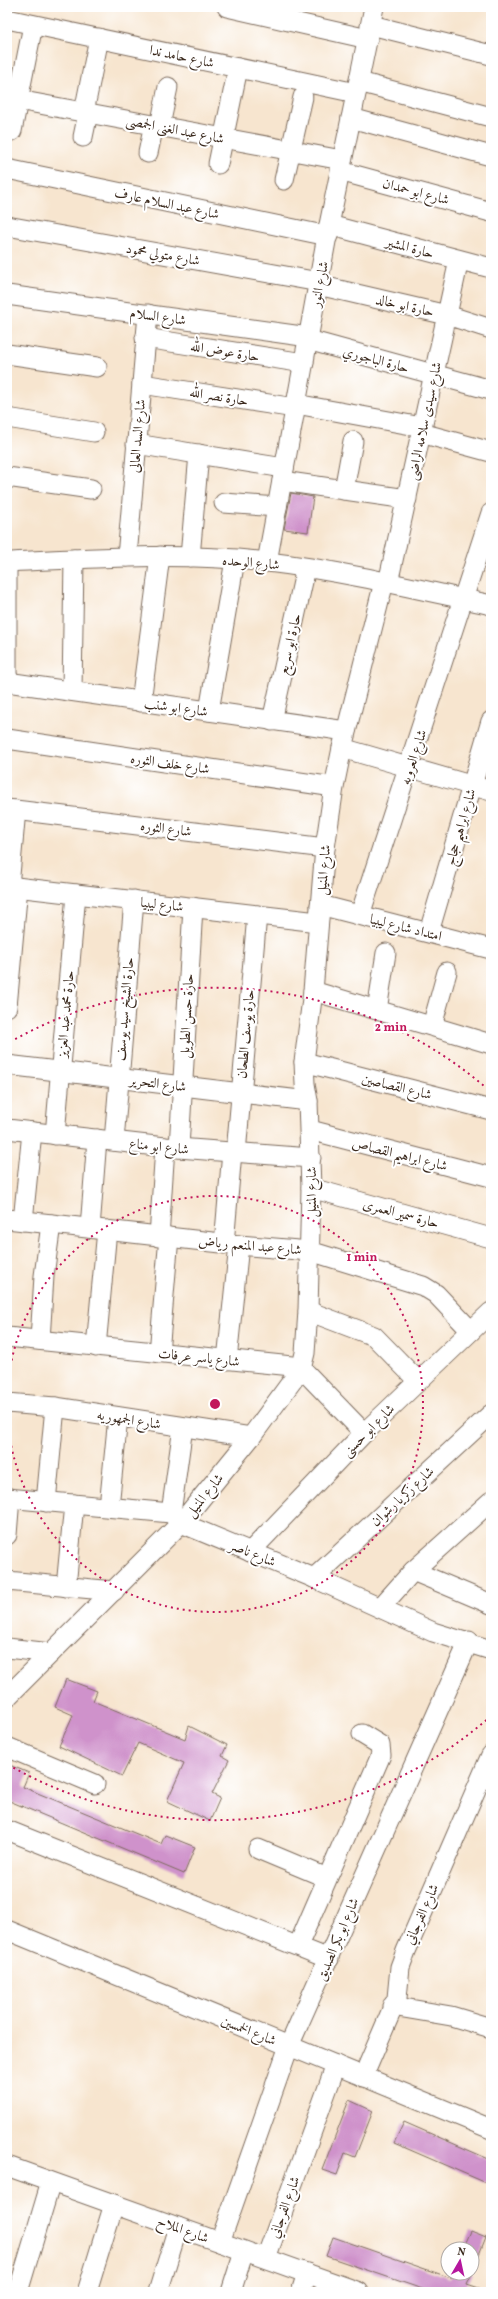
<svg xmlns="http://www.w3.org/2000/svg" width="498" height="2299" font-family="Vollkorn,Amiri,serif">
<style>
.building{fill:#cf92cb}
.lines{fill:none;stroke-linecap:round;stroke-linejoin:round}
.minor-casing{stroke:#7d6b5c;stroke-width:21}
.minor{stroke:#fff;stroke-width:19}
.ring{fill:none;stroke:#c2185b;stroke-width:2;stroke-dasharray:2 4}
.labels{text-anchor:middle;stroke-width:4;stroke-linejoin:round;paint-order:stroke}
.street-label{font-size:14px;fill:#3b2a1e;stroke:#fff}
.centre{fill:#c2185b;stroke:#fff;stroke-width:2}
.ring-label{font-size:12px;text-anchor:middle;font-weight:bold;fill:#c2185b;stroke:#fff;stroke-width:4;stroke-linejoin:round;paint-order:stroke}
</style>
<rect width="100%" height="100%" fill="#fff"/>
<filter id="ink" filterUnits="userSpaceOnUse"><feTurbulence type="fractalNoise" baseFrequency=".025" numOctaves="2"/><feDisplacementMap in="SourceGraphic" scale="8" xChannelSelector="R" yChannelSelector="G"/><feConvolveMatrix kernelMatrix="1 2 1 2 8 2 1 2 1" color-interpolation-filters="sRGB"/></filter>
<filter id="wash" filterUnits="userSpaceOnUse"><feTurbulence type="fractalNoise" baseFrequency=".012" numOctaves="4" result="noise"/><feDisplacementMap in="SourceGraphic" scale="16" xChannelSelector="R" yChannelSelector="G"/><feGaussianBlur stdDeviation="0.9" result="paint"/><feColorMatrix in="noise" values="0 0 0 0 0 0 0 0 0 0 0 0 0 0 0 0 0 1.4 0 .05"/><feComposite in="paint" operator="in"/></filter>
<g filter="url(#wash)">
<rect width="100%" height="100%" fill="#f7e5cf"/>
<g id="blocks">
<!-- building -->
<g class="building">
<path d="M 291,493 L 313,497 L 308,532 L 284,529 Z"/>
<path d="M 66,1679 L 97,1691 L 93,1701 L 185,1739 L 189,1726 L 227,1745 L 222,1756 L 229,1760 L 212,1794 L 220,1798 L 210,1821 L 167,1801 L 184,1763 L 138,1743 L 122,1776 L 59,1746 L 73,1715 L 55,1707 Z"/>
<path d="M 7,1764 L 29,1773 L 23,1787 L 161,1844 L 165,1835 L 195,1847 L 184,1874 L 7,1800 Z"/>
<path d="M 349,2100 L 373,2111 L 355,2157 L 345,2153 L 337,2175 L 322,2170 Z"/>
<path d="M 404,2122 L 491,2160 L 491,2185 L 394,2143 Z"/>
<path d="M 471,2231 L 486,2237 L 472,2272 L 472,2249 L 463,2249 Z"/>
<path d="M 333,2237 L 451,2278 L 454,2273 L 472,2273 L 467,2284 L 485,2290 L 484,2292 L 431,2292 L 326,2256 Z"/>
</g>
</g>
</g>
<g filter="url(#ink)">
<use href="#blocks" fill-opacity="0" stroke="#7d6b5c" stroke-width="1"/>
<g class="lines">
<defs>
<g id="minor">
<path d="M 227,7 L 368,39"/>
<path d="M 7,19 L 356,93"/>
<path d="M 371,25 L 491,55"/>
<path d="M 359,82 L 491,117"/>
<path d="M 7,98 L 342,160"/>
<path d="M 84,112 L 99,38"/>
<path d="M 351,118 L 491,156"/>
<path d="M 160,126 L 168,87"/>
<path d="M 12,131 L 33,25"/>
<path d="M 83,137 L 88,113"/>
<path d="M 148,153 L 154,125"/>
<path d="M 218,164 L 238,68"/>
<path d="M 7,169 L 328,236"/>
<path d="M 340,171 L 491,212"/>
<path d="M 284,180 L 303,97"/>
<path d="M 329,225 L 491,268"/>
<path d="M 7,226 L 319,282"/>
<path d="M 318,285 L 447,315 L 491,329"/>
<path d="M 7,295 L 309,337"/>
<path d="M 145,338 L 304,363"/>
<path d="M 308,340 L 491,390"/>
<path d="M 7,354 L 97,367"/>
<path d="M 142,384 L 295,408"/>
<path d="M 296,404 L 422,427"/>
<path d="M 7,418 L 94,432"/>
<path d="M 421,433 L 491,452"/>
<path d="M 136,444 L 284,468"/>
<path d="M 7,477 L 91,489"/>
<path d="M 282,481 L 407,499"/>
<path d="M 344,490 L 353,441"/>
<path d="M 224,503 L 277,507"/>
<path d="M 127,557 L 148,314"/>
<path d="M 190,557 L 199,454"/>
<path d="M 7,562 C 94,558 181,552 268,562 C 343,571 417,589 491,605"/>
<path d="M 267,562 L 329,225 L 374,7"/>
<path d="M 388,583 L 459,260"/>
<path d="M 7,682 L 346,731"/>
<path d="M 7,682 L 7,562"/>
<path d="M 72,691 L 74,559"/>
<path d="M 141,702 L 160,556"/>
<path d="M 209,711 L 235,560"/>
<path d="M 272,721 L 306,568"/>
<path d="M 7,739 L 334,787"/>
<path d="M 342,748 L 491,791"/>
<path d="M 7,809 L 325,848"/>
<path d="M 7,886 L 318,922"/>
<path d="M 9,886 L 16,810"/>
<path d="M 320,905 L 491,949"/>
<path d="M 360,915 L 491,513"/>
<path d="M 429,932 L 491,721"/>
<path d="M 313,991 L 491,1044"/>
<path d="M 7,1007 L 18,887"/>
<path d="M 377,1010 L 386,953"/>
<path d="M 432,1026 L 447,972"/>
<path d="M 304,1062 L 491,1110"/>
<path d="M 7,1065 L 308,1101"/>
<path d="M 7,1129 L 165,1147 L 311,1158"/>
<path d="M 310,1130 L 491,1177"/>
<path d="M 55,1135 L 76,894"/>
<path d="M 114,1141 L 134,900"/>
<path d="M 179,1148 L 193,907"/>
<path d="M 236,1153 L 257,915"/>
<path d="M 311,1188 L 491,1238"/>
<path d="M 7,1219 L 239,1245 L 310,1251 L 423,1286 L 436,1294 L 471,1331"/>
<path d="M 23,1221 L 32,1132"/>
<path d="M 90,1228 L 97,1139"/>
<path d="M 159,1237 L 165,1147"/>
<path d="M 224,1244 L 232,1152"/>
<path d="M 308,1311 L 374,1336 L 418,1381"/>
<path d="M 7,1337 L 292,1366 L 307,1374 L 364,1433"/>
<path d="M 40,1340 L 44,1276 L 51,1224"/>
<path d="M 96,1347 L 107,1230"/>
<path d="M 159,1353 L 169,1237"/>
<path d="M 227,1360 L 239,1245"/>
<path d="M 7,1403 L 55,1407 L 251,1437"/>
<path d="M 7,1498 L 171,1513 L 181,1523 L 314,1578 L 433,1632 L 491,1650"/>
<path d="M 46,1502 L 55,1407"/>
<path d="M 109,1507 L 118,1417"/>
<path d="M 171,1513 L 183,1427"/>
<path d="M 7,1535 L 10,1498"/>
<path d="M 250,1552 L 364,1433 L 491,1312"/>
<path d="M 413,1571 L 491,1604"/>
<path d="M 314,1578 L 491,1414"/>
<path d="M 7,1581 L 114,1591"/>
<path d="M 66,1587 L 74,1504"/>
<path d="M 380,1608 L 413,1571 L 491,1501"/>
<path d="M 7,1648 L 51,1653"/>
<path d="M 7,1697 L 181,1523 L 251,1437 L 301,1369 L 305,1353 L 308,1311 L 311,1188 L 308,1101 L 305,1084 L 304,1062 L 313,991 L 325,848 L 334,787 L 342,748 L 384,582"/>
<path d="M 7,1747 L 95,1784"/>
<path d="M 7,1830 L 329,1959"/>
<path d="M 258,1849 L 327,1878"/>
<path d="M 7,1930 L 491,2129"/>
<path d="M 298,1946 L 381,1755 L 380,1745 L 362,1734"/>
<path d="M 392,2006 L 451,2016 L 491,2028"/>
<path d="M 363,2077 L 397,1998 L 400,1967 L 406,1951 L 491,1755"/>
<path d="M 7,2166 L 359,2292"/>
<path d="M 220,2242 L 289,2046 L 469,1641"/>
<path d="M 266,2258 L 336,2065"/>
<path d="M 18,2292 L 51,2182"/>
<path d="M 87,2292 L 114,2204"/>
<path d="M 158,2292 L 178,2227"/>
<path d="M 231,2292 L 244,2251"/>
<path d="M 301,2292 L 307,2273"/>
</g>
</defs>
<!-- minor casing -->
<use href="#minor" class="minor-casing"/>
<!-- minor -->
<use href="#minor" class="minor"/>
</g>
</g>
<!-- distance rings -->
<g class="ring">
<path d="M7 1402A208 208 0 1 1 7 1406"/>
<path d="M491 1716A416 416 0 0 1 7 1764M10 1042A416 416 0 0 1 491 1092"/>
</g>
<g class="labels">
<!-- street labels -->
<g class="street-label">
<text transform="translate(182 56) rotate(12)" y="5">شارع حامد ندا</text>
<text transform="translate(175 129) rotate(11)" y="5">شارع عبد الغنى الجمصى</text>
<text transform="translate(416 191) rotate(15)" y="5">شارع ابو حمدان</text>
<text transform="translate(167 203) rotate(12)" y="5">شارع عبد السلام عارف</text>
<text transform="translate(410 247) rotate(15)" y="5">حارة المشير</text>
<text transform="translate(163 254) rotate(10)" y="5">شارع متولي محمود</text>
<text transform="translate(319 284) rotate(-79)" y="5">شارع النور</text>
<text transform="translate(405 305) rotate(13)" y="5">حارة ابو خالد</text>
<text transform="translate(158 316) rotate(8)" y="5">شارع السلام</text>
<text transform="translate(225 351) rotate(9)" y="5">حارة عوض الله</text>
<text transform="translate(376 359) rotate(15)" y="5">حارة الباجوري</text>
<text transform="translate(219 396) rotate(9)" y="5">حارة نصر الله</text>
<text transform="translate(424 421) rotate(-78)" y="5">شارع سيدى سلامه الراضى</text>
<text transform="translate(137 436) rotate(-85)" y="5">شارع السد العالى</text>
<text transform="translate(251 562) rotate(5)" y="5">شارع الوحده</text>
<text transform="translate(289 644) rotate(-77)" y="5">حارة ابو سريع</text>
<text transform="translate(176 707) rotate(8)" y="5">شارع ابو شنب</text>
<text transform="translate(413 757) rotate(-72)" y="5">شارع العروبه</text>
<text transform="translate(170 763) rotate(8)" y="5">شارع خلف الثوره</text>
<text transform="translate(460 827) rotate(-74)" y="5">شارع ابراهيم حجاج</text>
<text transform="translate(166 828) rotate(7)" y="5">شارع الثوره</text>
<text transform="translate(323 870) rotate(-85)" y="5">شارع المنيل</text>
<text transform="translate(162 904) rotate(6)" y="5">شارع ليبيا</text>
<text transform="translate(406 927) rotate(14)" y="5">امتداد شارع ليبيا</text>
<text transform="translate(124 1009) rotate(-85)" y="5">حارة الشيخ سيد يوسف</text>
<text transform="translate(65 1014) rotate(-85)" y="5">حارة محمد عبد العزيز</text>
<text transform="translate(186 1016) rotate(-87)" y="5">حارة حسن الطويل</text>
<text transform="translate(245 1034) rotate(-85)" y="5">حارة يوسف الطحان</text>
<text transform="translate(158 1083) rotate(7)" y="5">شارع التحرير</text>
<text transform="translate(397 1086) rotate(14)" y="5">شارع القصاصين</text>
<text transform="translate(159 1146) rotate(6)" y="5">شارع ابو مناع</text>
<text transform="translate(400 1154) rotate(14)" y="5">شارع ابراهيم القصاص</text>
<text transform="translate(311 1192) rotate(-90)" y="5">شارع المنيل</text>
<text transform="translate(401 1213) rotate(15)" y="5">حارة سمير العمرى</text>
<text transform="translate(250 1245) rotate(5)" y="5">شارع عبد المنعم رياض</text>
<text transform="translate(199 1357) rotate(6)" y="5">شارع ياسر عرفات</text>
<text transform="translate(129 1419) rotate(9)" y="5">شارع الجمهوريه</text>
<text transform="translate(368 1430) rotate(-45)" y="5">شارع ابو حسنى</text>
<text transform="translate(204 1495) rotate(-51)" y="5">شارع المنيل</text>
<text transform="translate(402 1496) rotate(-43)" y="5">شارع زكريا رشوان</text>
<text transform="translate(253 1553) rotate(22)" y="5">شارع ناصر</text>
<text transform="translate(421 1914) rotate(-66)" y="5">شارع الفرجاني</text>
<text transform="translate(337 1939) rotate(-67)" y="5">شارع ابو بكر الصديق</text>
<text transform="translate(249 2030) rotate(22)" y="5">شارع الخمسين</text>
<text transform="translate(284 2207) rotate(-70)" y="5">شارع الفرجاني</text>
<text transform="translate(183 2229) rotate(20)" y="5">شارع الملاح</text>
</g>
</g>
<circle cx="215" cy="1404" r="6" class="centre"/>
<g class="ring-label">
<text x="391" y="1031">2 min</text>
<text x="362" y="1261">1 min</text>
</g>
<!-- margin -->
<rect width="498" height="2299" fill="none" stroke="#fff" stroke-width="24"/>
<!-- north arrow -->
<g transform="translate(460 2261) rotate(9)"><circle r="19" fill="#ffffff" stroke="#b1aaa5"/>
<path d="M0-3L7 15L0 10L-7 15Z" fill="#b5179e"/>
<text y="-6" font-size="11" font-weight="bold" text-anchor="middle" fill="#3b2a1e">N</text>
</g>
</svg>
